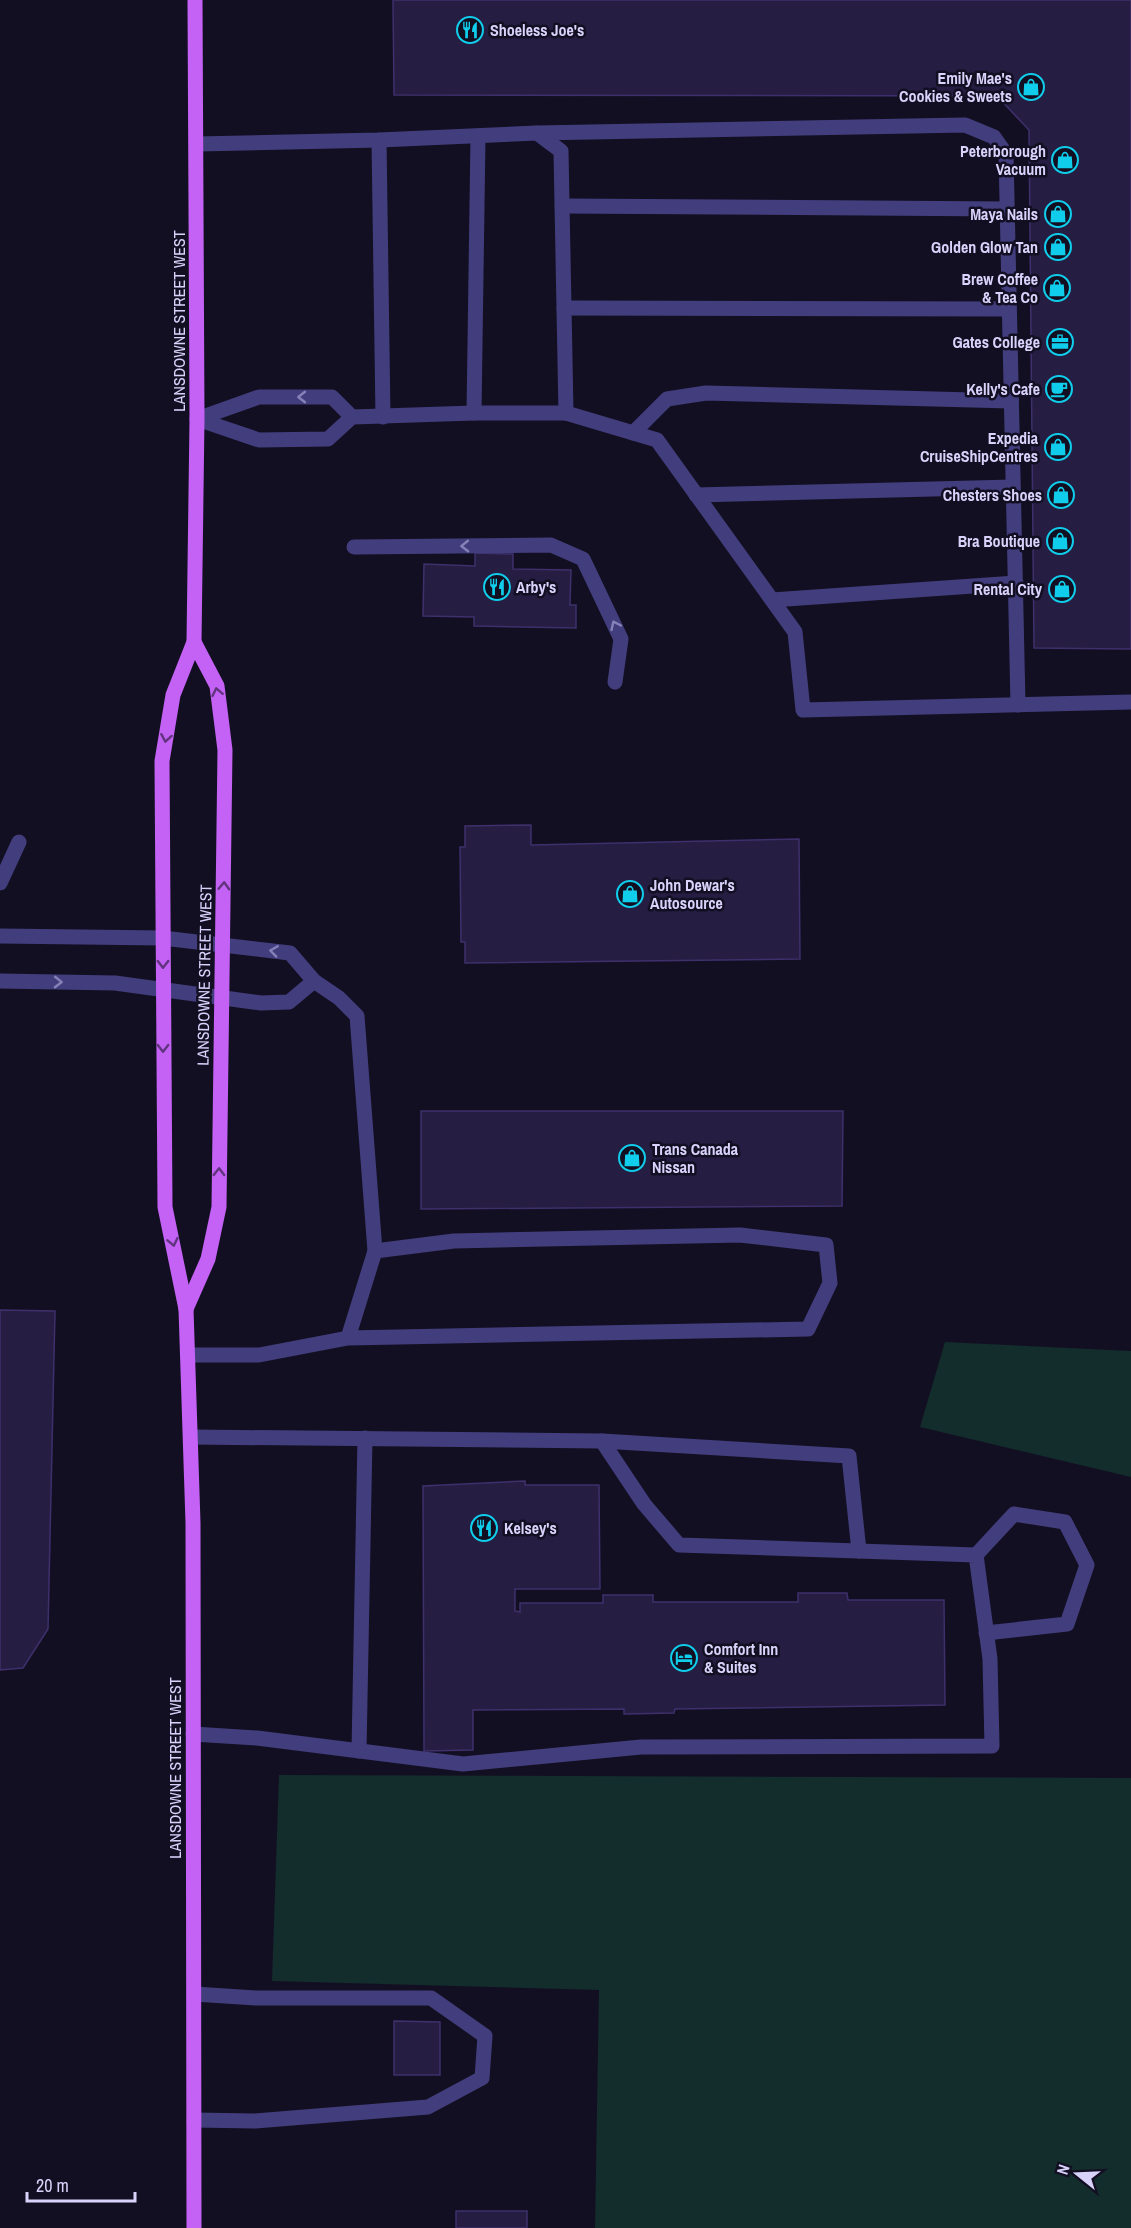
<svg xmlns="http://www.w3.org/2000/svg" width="1131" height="2228" font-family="'Archivo Narrow',sans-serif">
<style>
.green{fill:#132c2c}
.building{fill:#261d42;stroke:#3e306c;stroke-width:1.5}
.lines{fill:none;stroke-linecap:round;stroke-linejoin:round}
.minor{stroke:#423e7e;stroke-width:15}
.major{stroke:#c362f4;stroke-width:15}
.oneway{stroke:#8681b7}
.oneway2{stroke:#623480}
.labels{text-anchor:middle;stroke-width:5;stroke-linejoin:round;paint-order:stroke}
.poi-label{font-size:16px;font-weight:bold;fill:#d9d3fc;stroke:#130f22;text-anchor:end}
.street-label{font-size:16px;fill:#d9d3fc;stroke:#130f22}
</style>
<rect width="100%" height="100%" fill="#130f22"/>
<!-- green -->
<g class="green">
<path d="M 945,1342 L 1131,1351 L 1131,1477 L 920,1427 Z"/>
<path d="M 279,1775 L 1131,1778 L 1131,2228 L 595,2228 L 599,1990 L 272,1981 Z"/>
</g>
<!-- building -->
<g class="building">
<path d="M 393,0 L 1131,0 L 1131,649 L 1034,648 L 1029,130 L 997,96 L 394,95 Z"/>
<path d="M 475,553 L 513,554 L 513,569 L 571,570 L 570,605 L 576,605 L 576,628 L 474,626 L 474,617 L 423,616 L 424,564 L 475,566 Z"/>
<path d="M 531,825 L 531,845 L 799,839 L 800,959 L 465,963 L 465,942 L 461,942 L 460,847 L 465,847 L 465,826 Z"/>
<path d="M 421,1111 L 843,1111 L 842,1206 L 421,1209 Z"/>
<path d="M 0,1310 L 55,1311 L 48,1629 L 23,1668 L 0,1670 Z"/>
<path d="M 525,1481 L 525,1485 L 599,1485 L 600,1589 L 515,1589 L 515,1611 L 520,1612 L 520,1603 L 603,1603 L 603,1595 L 653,1595 L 653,1602 L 798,1602 L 798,1593 L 847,1593 L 848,1600 L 944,1600 L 945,1705 L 675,1709 L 674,1713 L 624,1714 L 624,1709 L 473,1710 L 473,1750 L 424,1751 L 423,1486 Z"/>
<path d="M 394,2021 L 440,2022 L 440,2075 L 394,2075 Z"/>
<rect x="456" y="2211" width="71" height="17"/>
</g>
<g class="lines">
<!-- minor -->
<g class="minor">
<path d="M 537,133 L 965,125 L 994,137 L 1006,154 L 1018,705"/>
<path d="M 379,140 L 383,417"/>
<path d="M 197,144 L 379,140 L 537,133 L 561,151 L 566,413"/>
<path d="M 562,206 L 1007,209"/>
<path d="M 564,308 L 1009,309"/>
<path d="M 474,413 L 478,136"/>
<path d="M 197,419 L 259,440 L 328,439 L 352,417 L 474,413 L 566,413 L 657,440 L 795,632 L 803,710 L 1131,702"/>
<path d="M 197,419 L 259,397 L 332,397 L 352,417"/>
<path d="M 633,433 L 667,399 L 706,393 L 1011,401"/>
<path d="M 696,495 L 1013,487"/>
<path d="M 354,547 L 551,545 L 583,559 L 621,639 L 615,682"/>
<path d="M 772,600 L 1016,583"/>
<path d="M 0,883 L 19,842"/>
<path d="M 0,936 L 163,938 L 290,953 L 314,981 L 339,998 L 357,1016 L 375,1251"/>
<path d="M 0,981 L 115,983 L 261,1003 L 289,1002 L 314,981"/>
<path d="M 189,1355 L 259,1355 L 348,1338 L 808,1329 L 830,1283 L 826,1245 L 740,1235 L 454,1241 L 375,1251 L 348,1338"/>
<path d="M 191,1437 L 602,1441 L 644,1504 L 679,1545 L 976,1555 L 990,1659 L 992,1746 L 641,1747 L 463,1764 L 257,1738 L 193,1734"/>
<path d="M 602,1441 L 849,1456 L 859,1551"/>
<path d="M 976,1555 L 1014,1514 L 1065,1522 L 1087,1565 L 1067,1624 L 986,1633"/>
<path d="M 359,1751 L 365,1438"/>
<path d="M 194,1994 L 256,1998 L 431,1998 L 485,2036 L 482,2078 L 428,2107 L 255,2121 L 194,2120"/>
</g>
<!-- major -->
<g class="major">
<path d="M 186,1309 L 208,1259 L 219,1207 L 225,750 L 217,686 L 194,642"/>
<path d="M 194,2228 L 193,1523 L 186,1309 L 165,1207 L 162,761 L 173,695 L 194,642 L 197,419 L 195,0"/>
</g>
</g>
<!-- one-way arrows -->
<defs><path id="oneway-chevron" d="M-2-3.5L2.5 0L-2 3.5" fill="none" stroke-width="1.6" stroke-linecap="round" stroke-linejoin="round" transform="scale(1.5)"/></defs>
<g class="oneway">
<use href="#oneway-chevron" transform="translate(302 397) rotate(180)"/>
<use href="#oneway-chevron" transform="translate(465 546) rotate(179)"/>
<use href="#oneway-chevron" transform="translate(615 625) rotate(-115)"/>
<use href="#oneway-chevron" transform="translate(274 951) rotate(-172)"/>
<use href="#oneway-chevron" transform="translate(58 982) rotate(1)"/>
</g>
<g class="oneway2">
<use href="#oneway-chevron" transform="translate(217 692) rotate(-102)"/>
<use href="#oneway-chevron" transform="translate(166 738) rotate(100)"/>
<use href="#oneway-chevron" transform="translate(224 886) rotate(-88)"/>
<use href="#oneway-chevron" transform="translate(163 964) rotate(90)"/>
<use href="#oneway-chevron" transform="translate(163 1048) rotate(90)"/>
<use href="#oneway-chevron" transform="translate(219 1172) rotate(-89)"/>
<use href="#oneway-chevron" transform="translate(173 1242) rotate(78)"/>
</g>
<!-- icons -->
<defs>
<symbol id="restaurant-ring" viewBox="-11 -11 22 22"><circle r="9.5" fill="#130f22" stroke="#10ceeb" stroke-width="1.5"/><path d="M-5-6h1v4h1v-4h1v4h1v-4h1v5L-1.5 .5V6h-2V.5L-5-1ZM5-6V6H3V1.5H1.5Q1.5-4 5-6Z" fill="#10ceeb"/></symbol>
<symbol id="shop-ring" viewBox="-11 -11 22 22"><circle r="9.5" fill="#130f22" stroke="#10ceeb" stroke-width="1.5"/><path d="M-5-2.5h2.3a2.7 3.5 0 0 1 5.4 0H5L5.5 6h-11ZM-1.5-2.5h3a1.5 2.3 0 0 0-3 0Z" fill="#10ceeb"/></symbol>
<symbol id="office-ring" viewBox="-11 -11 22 22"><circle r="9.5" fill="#130f22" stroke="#10ceeb" stroke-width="1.5"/><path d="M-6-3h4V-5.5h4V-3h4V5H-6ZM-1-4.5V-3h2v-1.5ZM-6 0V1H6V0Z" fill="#10ceeb"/></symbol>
<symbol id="cafe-ring" viewBox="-11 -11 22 22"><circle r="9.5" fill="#130f22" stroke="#10ceeb" stroke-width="1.5"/><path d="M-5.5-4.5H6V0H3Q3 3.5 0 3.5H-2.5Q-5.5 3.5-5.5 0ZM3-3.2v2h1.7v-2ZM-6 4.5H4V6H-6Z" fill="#10ceeb"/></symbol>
<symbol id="hotel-ring" viewBox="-11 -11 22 22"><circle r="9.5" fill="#130f22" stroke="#10ceeb" stroke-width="1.5"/><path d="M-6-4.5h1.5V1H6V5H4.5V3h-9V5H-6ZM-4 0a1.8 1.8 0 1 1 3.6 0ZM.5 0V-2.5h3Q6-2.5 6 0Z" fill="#10ceeb"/></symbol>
</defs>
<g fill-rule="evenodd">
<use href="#restaurant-ring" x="455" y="15" width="30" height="30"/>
<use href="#shop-ring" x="1016" y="72" width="30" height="30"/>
<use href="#shop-ring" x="1050" y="145" width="30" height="30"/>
<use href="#shop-ring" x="1043" y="199" width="30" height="30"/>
<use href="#shop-ring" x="1043" y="232" width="30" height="30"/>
<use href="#shop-ring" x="1042" y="273" width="30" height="30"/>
<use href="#office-ring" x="1045" y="327" width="30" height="30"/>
<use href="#cafe-ring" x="1044" y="374" width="30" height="30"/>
<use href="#shop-ring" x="1043" y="432" width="30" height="30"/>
<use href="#shop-ring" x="1046" y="480" width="30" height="30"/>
<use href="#shop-ring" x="1045" y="526" width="30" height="30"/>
<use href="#restaurant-ring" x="482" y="572" width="30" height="30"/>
<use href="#shop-ring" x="1047" y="574" width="30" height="30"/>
<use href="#shop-ring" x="615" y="879" width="30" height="30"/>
<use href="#shop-ring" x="617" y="1143" width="30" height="30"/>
<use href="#restaurant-ring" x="469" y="1513" width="30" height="30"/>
<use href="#hotel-ring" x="669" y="1643" width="30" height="30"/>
</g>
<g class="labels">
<!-- poi labels -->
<g class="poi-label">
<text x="490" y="36" text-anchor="start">Shoeless Joe's</text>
<text x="1012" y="84">Emily Mae's<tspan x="1012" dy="18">Cookies &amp; Sweets</tspan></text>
<text x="1046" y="157">Peterborough<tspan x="1046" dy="18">Vacuum</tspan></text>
<text x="1038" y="220">Maya Nails</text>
<text x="1038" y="253">Golden Glow Tan</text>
<text x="1038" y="285">Brew Coffee<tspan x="1038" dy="18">&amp; Tea Co</tspan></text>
<text x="1040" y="348">Gates College</text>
<text x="1040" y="395">Kelly's Cafe</text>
<text x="1038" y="444">Expedia<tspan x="1038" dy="18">CruiseShipCentres</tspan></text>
<text x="1042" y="501">Chesters Shoes</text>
<text x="1040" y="547">Bra Boutique</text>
<text x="516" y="593" text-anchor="start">Arby's</text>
<text x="1042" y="595">Rental City</text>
<text x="650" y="891" text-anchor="start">John Dewar's<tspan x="650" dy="18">Autosource</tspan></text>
<text x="652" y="1155" text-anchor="start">Trans Canada<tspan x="652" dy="18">Nissan</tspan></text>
<text x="504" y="1534" text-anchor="start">Kelsey's</text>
<text x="704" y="1655" text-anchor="start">Comfort Inn<tspan x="704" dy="18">&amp; Suites</tspan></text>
</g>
<!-- street labels -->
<g class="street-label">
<text transform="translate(179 321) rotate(-90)" y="6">LANSDOWNE STREET WEST</text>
<text transform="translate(204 975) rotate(-89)" y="6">LANSDOWNE STREET WEST</text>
<text transform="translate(175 1768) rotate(-90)" y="6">LANSDOWNE STREET WEST</text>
</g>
</g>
<!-- north arrow -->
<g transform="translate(1077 2174) rotate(288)" stroke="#130f22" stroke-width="4.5" paint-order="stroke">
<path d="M0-4.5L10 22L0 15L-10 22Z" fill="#d9d3fc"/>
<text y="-9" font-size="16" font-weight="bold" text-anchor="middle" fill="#d9d3fc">N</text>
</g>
<!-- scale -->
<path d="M27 2192v9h108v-9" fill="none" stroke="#d9d3fc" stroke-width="3"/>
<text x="36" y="2192" font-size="18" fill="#d9d3fc" stroke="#130f22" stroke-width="4.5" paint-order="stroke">20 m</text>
</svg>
